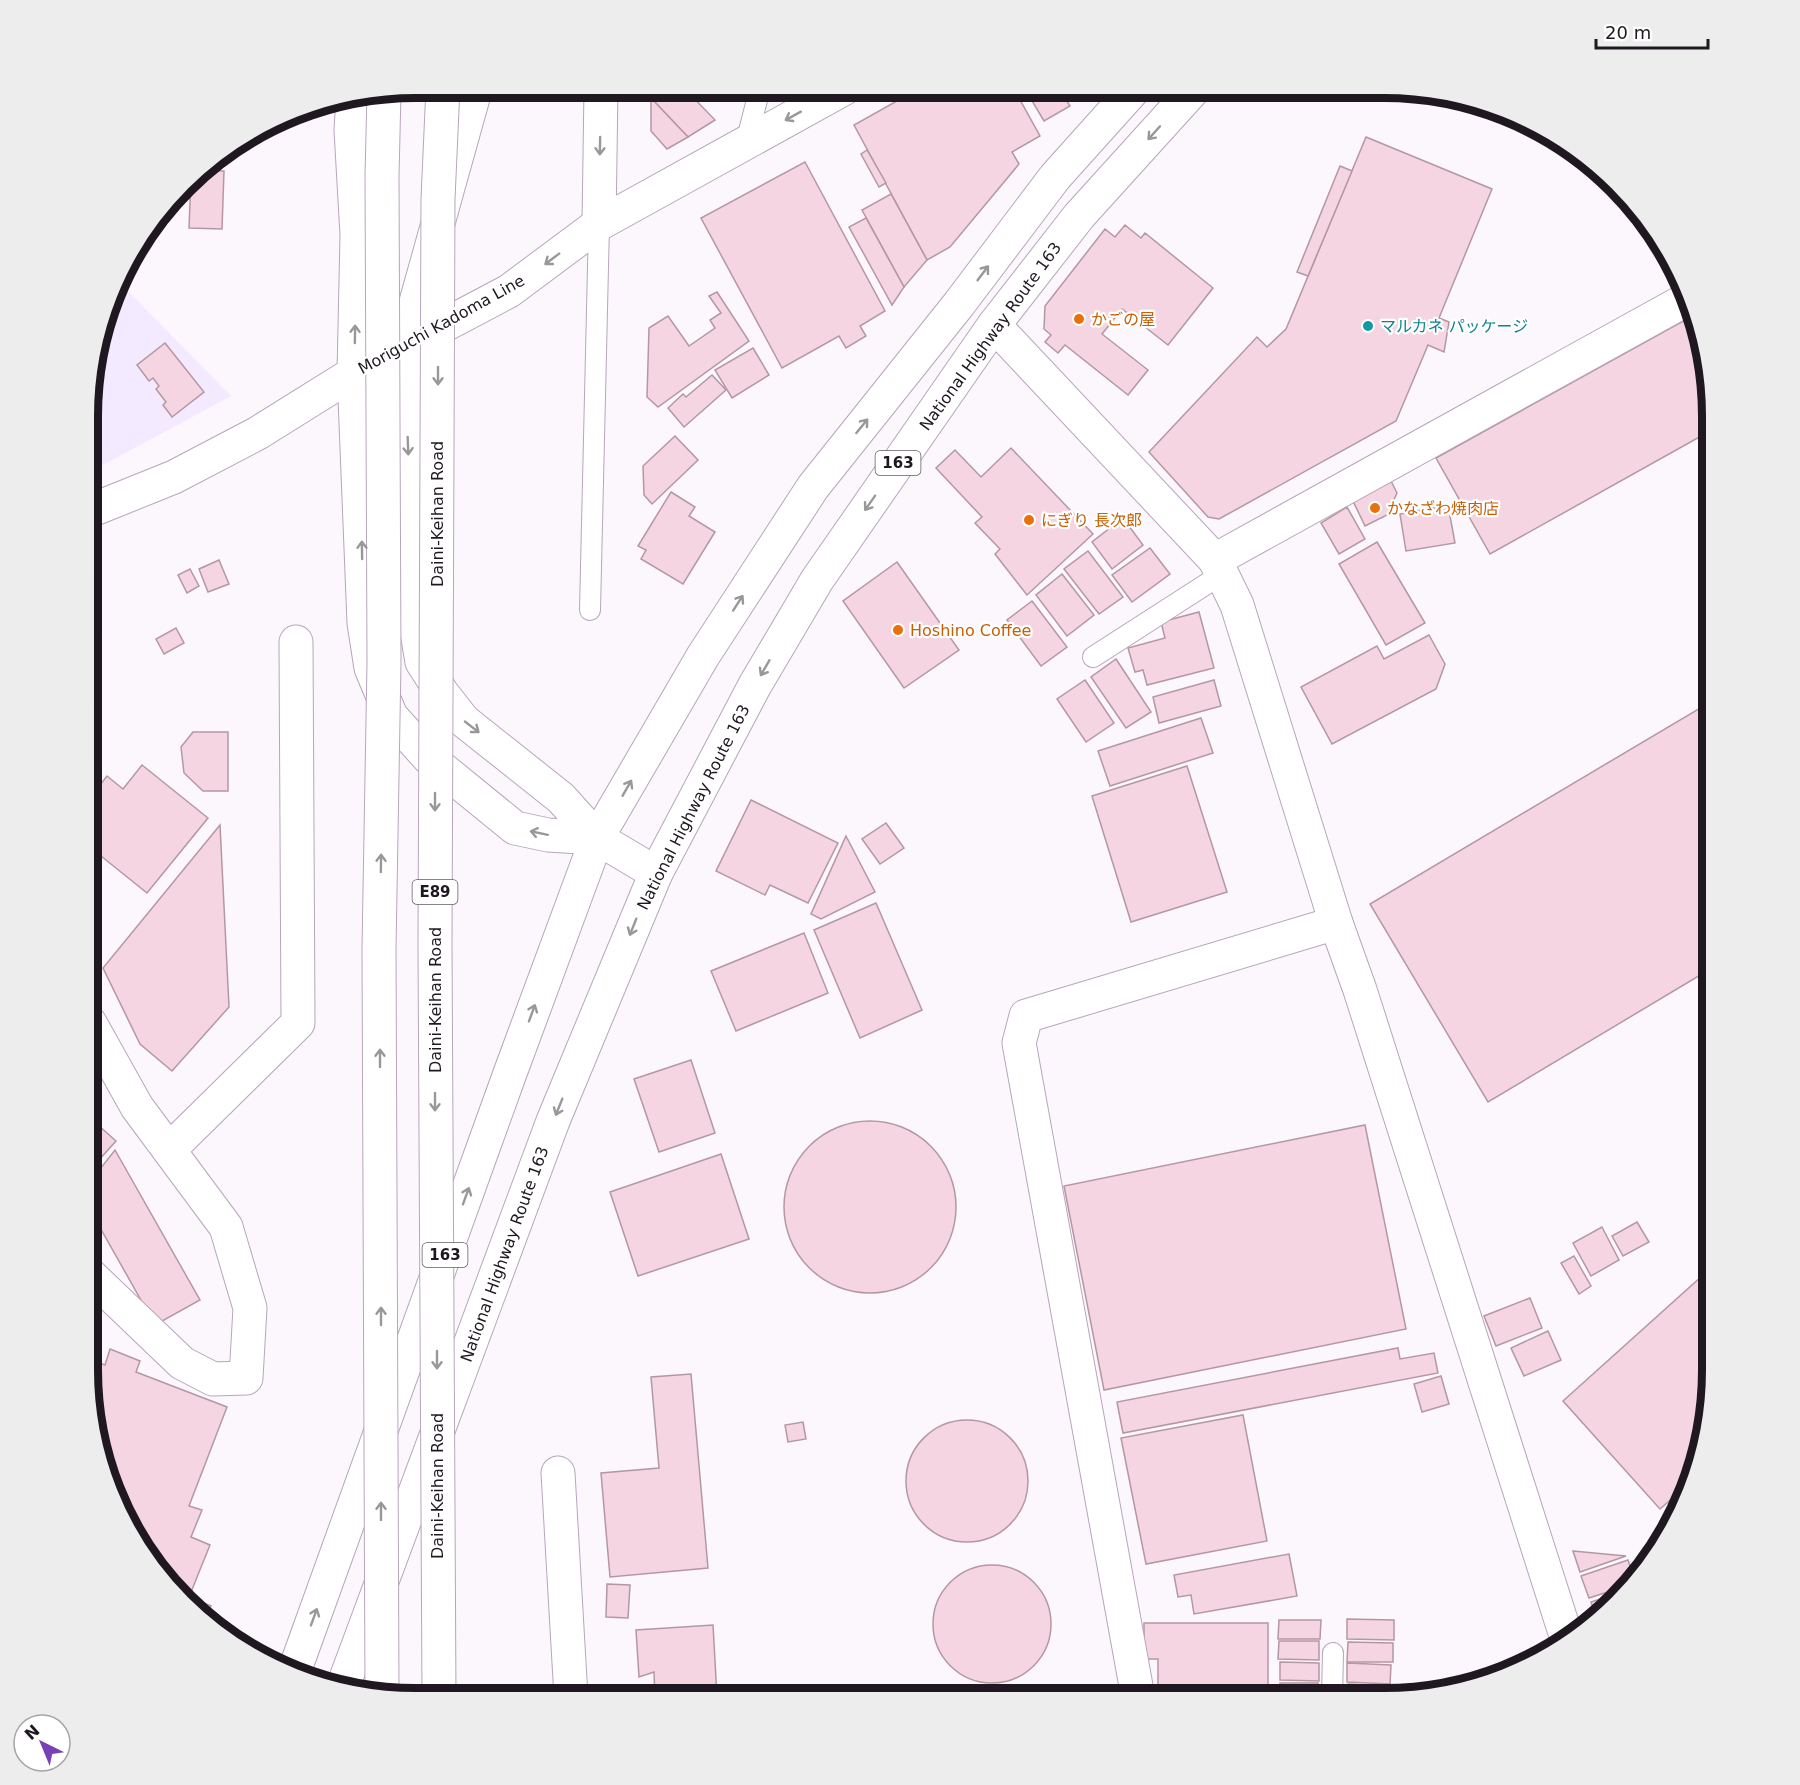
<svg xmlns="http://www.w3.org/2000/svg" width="1800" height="1785" font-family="'DejaVu Sans','Noto Sans JP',sans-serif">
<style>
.industrial{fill:#f4eaff}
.building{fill:#f5d5e2;stroke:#b597a3;stroke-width:1.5}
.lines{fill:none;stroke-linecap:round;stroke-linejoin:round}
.service-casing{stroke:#b8a5bc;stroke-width:22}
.minor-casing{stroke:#b8a5bc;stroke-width:35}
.secondary-casing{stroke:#b8a5bc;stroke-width:35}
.trunk-casing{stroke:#b8a5bc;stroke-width:35}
.service{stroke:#fff;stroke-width:20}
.minor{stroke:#fff;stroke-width:33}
.secondary{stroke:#fff;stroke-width:33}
.trunk{stroke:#fff;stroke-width:33}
.motorway-bridge-casing{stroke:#b8a5bc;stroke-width:35;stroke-linecap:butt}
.motorway-bridge{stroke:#fff;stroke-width:33}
.oneway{stroke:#9a979b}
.food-dot{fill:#e8710a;stroke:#fff;stroke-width:2}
.culture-dot{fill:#0f9aa8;stroke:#fff;stroke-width:2}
.labels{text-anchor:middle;stroke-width:4.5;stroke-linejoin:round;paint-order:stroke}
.shield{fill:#fff;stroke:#625d63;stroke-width:1.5}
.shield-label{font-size:15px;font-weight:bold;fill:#1f1820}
.food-label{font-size:16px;fill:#c56008;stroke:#fff;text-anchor:start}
.street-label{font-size:16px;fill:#1f1820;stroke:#fff}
.culture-label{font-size:16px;fill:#0d838f;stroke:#fff;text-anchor:start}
.rim{fill:none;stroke:#1f1820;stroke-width:8}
</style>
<rect width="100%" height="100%" fill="#fbf7fc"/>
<!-- industrial -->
<path class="industrial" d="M 119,282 L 231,396 L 103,465 L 93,454 L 93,352 Z"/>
<!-- building -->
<g class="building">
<path d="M 651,88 L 684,88 L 715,120 L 688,137 L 651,98 Z"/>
<path d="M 920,88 L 1014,89 L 1040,136 L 1012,152 L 1019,164 L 950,247 L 927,260 L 854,125 Z"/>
<path d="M 1025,89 L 1069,89 L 1062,93 L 1070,106 L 1044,121 Z"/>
<path d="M 651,98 L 688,137 L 667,149 L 651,131 Z"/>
<path d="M 1366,137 L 1492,189 L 1439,318 L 1449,322 L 1444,352 L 1428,345 L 1396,421 L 1219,519 L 1208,517 L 1149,452 L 1257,337 L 1267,347 L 1286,329 Z"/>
<path d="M 867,150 L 886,183 L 879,187 L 861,154 Z"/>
<path d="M 805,162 L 885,311 L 860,326 L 866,336 L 846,348 L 839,336 L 782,368 L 701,218 Z"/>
<path d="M 1340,166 L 1352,171 L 1308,276 L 1297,272 Z"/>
<path d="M 198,170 L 224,171 L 222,229 L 189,228 L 191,178 Z"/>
<path d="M 891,194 L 927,260 L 904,287 L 862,210 Z"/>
<path d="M 866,218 L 904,287 L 892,305 L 849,227 Z"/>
<path d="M 1125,225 L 1141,238 L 1145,233 L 1213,288 L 1168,345 L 1122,309 L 1102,334 L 1148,370 L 1128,395 L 1065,345 L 1058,353 L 1045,342 L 1051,335 L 1044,329 L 1045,306 L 1105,229 L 1115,237 Z"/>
<path d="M 717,292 L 749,341 L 658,407 L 647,397 L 649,328 L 668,316 L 689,346 L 715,328 L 710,320 L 721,313 L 709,296 Z"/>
<path d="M 1685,320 L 1705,357 L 1712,394 L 1712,430 L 1490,554 L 1436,458 Z"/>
<path d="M 165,343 L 204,392 L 172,417 L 163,405 L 166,402 L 156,389 L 159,386 L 153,378 L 149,381 L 137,365 Z"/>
<path d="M 753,348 L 769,375 L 732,398 L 715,370 Z"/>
<path d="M 712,375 L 726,390 L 684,427 L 668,408 L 683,394 L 686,397 Z"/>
<path d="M 675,436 L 698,460 L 652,504 L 644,495 L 643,466 Z"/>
<path d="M 1011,448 L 1093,534 L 1027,595 L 995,554 L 1000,549 L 975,523 L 982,517 L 936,468 L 955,450 L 981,477 Z"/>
<path d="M 1391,481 L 1397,493 L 1387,515 L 1365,526 L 1353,501 Z"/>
<path d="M 671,492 L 695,507 L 689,516 L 715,532 L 683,584 L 641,559 L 646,550 L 638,546 Z"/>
<path d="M 1448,505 L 1455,543 L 1406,551 L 1400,514 Z"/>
<path d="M 1347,507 L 1365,539 L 1339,554 L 1321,523 Z"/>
<path d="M 1123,518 L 1143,545 L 1112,569 L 1092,542 Z"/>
<path d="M 1377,542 L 1425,623 L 1386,645 L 1339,564 Z"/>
<path d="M 1150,548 L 1170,574 L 1132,602 L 1112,575 Z"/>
<path d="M 1088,551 L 1123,597 L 1099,614 L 1064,569 Z"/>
<path d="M 219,560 L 229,584 L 208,592 L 199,569 Z"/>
<path d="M 897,562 L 959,650 L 904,688 L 843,601 Z"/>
<path d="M 190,569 L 199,586 L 187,593 L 178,575 Z"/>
<path d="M 1062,574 L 1094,615 L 1067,636 L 1036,595 Z"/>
<path d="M 1032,601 L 1067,647 L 1041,666 L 1007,620 Z"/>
<path d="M 1199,612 L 1214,668 L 1147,685 L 1143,670 L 1135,672 L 1128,648 L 1165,638 L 1161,622 Z"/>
<path d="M 176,628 L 184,643 L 164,654 L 156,639 Z"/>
<path d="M 1429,635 L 1445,664 L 1436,689 L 1332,744 L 1301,687 L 1377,646 L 1384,659 Z"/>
<path d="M 1116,659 L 1151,712 L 1126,728 L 1091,677 Z"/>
<path d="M 1085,680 L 1114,723 L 1086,742 L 1057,699 Z"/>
<path d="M 1214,680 L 1221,706 L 1159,723 L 1153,697 Z"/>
<path d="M 1712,701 L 1712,968 L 1488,1102 L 1370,904 Z"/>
<path d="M 1201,718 L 1213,753 L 1110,786 L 1098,751 Z"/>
<path d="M 193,732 L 228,732 L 228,791 L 203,791 L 184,773 L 181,747 Z"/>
<path d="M 142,765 L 208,818 L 147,893 L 91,848 L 91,792 L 93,794 L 107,776 L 123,789 Z"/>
<path d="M 1187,766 L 1227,892 L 1131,922 L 1092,796 Z"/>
<path d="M 751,800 L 838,843 L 808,903 L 770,885 L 765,895 L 716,871 Z"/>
<path d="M 886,823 L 904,848 L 880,864 L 862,839 Z"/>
<path d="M 220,825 L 229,1007 L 172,1071 L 140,1044 L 103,968 Z"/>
<path d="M 846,836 L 875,892 L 821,919 L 811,914 Z"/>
<path d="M 876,903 L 922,1010 L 860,1038 L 814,930 Z"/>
<path d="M 804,933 L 828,993 L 736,1031 L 711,971 Z"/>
<path d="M 691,1060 L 715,1133 L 659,1152 L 634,1079 Z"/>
<path d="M 89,1117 L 116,1141 L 89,1171 Z"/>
<circle cx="870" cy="1207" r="86"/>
<path d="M 1365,1125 L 1406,1329 L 1104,1390 L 1064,1186 Z"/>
<path d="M 115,1150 L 200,1300 L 155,1325 L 89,1208 L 89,1183 Z"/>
<path d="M 721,1154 L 749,1239 L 638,1276 L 610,1192 Z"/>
<path d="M 1637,1222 L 1649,1242 L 1623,1256 L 1612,1236 Z"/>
<path d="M 1602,1227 L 1619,1260 L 1591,1276 L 1573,1243 Z"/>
<path d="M 1574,1256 L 1591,1286 L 1579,1294 L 1561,1263 Z"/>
<path d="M 1712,1267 L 1712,1391 L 1702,1455 L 1691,1482 L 1660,1509 L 1563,1401 Z"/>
<path d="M 1530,1298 L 1542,1328 L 1496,1346 L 1484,1316 Z"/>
<path d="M 1548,1331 L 1561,1360 L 1524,1376 L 1511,1348 Z"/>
<path d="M 1398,1348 L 1400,1359 L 1434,1353 L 1438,1373 L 1123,1433 L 1117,1402 Z"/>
<path d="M 110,1349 L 140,1361 L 136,1372 L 227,1407 L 189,1506 L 202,1510 L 191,1537 L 210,1545 L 189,1597 L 211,1606 L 207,1615 L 155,1569 L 105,1475 L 88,1391 L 88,1371 L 92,1360 L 105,1365 Z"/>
<path d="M 691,1374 L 708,1568 L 610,1577 L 601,1473 L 659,1468 L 651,1377 Z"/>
<path d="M 1441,1376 L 1449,1404 L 1422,1412 L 1414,1384 Z"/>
<path d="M 1243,1415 L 1267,1541 L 1146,1564 L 1121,1438 Z"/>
<circle cx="967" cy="1481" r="61"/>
<path d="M 803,1422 L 806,1439 L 788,1442 L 785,1425 Z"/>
<path d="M 1573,1551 L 1626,1556 L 1580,1572 Z"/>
<path d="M 1289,1554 L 1297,1596 L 1194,1614 L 1191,1595 L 1178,1597 L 1174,1575 Z"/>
<path d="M 1628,1560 L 1633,1575 L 1623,1587 L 1589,1598 L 1581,1576 Z"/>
<circle cx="992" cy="1624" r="59"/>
<path d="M 607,1584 L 630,1585 L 628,1618 L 606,1617 Z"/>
<path d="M 1616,1594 L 1596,1617 L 1591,1602 Z"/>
<path d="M 1347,1619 L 1394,1620 L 1394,1640 L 1347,1639 Z"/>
<path d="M 1279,1620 L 1321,1620 L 1320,1639 L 1278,1639 Z"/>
<path d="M 1144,1623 L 1268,1623 L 1268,1696 L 1158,1695 L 1158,1659 L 1144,1659 Z"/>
<path d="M 713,1625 L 717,1697 L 655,1697 L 654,1672 L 639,1677 L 636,1630 Z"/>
<path d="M 1279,1641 L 1319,1641 L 1319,1660 L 1278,1659 Z"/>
<path d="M 1348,1642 L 1393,1643 L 1393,1662 L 1347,1662 Z"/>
<path d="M 1280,1662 L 1319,1663 L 1319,1681 L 1280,1680 Z"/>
<path d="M 1347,1663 L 1391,1665 L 1390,1684 L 1347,1682 Z"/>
<path d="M 1280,1683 L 1318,1683 L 1317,1697 L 1280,1697 Z"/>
<path d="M 1348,1684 L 1391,1686 L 1390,1697 L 1347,1697 Z"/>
</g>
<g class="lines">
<defs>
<g id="service">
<path d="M 746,143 L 760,88"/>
<path d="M 590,610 L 599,224"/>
<path d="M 1093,657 L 1222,574"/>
<path d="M 1332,1697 L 1333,1653"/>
</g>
<g id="minor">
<path d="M 599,224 L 601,88"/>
<path d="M 994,325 L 1215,560 L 1237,605 L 1336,923 L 1360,990 L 1567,1639"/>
<path d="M 1215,560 L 1689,298"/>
<path d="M 169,1150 L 298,1023 L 296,642"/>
<path d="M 88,1273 L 182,1363 L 213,1379 L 246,1378 L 250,1308 L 226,1227 L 137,1107 L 90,1023"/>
<path d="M 558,1473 L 571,1697"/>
<path d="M 1138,1697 L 1019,1043 L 1026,1016 L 1336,923"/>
</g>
<path id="secondary" d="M 92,510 L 174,477 L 258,433 L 354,373 L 509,291 L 599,224 L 845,88"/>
<g id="trunk">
<path d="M 476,87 L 404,345 L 415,620 L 422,662 L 442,693 L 464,721 L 561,798 L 597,838 L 656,873"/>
<path d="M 353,97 L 351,130 L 357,235 L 354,373 L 364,623 L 371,668 L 391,716 L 429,758 L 515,828 L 548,835 L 597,838"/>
<path d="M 294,1672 L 509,1076 L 597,838 L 703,656 L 813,487 L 959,304 L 1055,177 L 1134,89"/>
<path d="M 342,1689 L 553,1121 L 656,873 L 755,685 L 817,580 L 994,325 L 1079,216 L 1194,89"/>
</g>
</defs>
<!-- service casing -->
<use href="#service" class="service-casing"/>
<!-- minor casing -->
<use href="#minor" class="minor-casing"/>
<!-- secondary casing -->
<use href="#secondary" class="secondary-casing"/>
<!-- trunk casing -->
<use href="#trunk" class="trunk-casing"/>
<!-- service -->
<use href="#service" class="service"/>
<!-- minor -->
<use href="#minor" class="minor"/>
<!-- secondary -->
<use href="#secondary" class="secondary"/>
<!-- trunk -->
<use href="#trunk" class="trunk"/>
<defs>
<g id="motorway-bridge">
<path d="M 382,1695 L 379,949 L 384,662 L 382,176 L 384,92"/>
<path d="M 439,1697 L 435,945 L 438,199 L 443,87"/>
</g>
</defs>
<!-- motorway-bridge casing -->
<use href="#motorway-bridge" class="motorway-bridge-casing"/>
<!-- motorway-bridge -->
<use href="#motorway-bridge" class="motorway-bridge"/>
</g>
<!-- one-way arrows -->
<defs><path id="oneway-shaft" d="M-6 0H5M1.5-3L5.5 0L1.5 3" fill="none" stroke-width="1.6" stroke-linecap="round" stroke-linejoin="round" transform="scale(1.5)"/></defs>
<g class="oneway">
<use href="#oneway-shaft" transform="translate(793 116) rotate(151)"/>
<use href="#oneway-shaft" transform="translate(1154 133) rotate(132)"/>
<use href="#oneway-shaft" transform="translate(600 146) rotate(91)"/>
<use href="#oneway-shaft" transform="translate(552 259) rotate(143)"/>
<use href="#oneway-shaft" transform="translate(983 273) rotate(-53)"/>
<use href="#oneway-shaft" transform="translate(355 334) rotate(-89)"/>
<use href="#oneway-shaft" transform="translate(438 376) rotate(90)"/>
<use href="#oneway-shaft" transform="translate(862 426) rotate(-51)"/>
<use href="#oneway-shaft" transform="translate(408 446) rotate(88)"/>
<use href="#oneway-shaft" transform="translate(870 503) rotate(125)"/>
<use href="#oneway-shaft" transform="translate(362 550) rotate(-91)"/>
<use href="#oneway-shaft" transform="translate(738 603) rotate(-57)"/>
<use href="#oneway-shaft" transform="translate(765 668) rotate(120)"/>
<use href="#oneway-shaft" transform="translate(472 727) rotate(38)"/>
<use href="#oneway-shaft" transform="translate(627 788) rotate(-60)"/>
<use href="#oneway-shaft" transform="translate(435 802) rotate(90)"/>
<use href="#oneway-shaft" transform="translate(539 833) rotate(-168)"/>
<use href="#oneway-shaft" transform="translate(381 863) rotate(-89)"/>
<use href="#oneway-shaft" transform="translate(633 927) rotate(112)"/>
<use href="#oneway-shaft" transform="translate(532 1013) rotate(-70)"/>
<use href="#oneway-shaft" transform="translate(380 1058) rotate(-90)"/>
<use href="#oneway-shaft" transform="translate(435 1102) rotate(90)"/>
<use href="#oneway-shaft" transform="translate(559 1107) rotate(112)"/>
<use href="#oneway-shaft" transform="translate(466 1196) rotate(-70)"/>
<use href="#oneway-shaft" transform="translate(381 1316) rotate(-90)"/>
<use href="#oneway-shaft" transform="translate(437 1360) rotate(90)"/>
<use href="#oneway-shaft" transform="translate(381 1511) rotate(-90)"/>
<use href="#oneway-shaft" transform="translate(314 1617) rotate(-70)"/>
</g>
<!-- markers -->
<g class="food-dot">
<circle cx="1079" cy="319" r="6"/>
<circle cx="1375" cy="508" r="6"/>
<circle cx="1029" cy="520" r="6"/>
<circle cx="898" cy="630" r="6"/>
</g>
<circle class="culture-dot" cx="1368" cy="326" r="6"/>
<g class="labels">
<!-- shield labels -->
<g class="shield">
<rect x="875.5" y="451" width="45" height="24" rx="4.5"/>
<rect x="412.5" y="880" width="45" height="24" rx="4.5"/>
<rect x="422.5" y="1243" width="45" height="24" rx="4.5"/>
</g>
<g class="shield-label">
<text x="898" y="468">163</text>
<text x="435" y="897">E89</text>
<text x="445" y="1260">163</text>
</g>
<!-- food labels -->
<g class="food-label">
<text x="1091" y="325">かごの屋</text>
<text x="1387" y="514">かなざわ焼肉店</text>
<text x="1041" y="526">にぎり 長次郎</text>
<text x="910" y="636">Hoshino Coffee</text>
</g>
<!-- street labels -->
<g class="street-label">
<text transform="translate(441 324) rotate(-29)" y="6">Moriguchi Kadoma Line</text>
<text transform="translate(990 336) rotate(-54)" y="6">National Highway Route 163</text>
<text transform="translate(437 514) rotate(-90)" y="6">Daini-Keihan Road</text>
<text transform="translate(693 807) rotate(-63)" y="6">National Highway Route 163</text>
<text transform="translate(435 1000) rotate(-90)" y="6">Daini-Keihan Road</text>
<text transform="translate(504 1254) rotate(-70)" y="6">National Highway Route 163</text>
<text transform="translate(437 1486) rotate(-90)" y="6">Daini-Keihan Road</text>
</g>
<!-- culture labels -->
<g class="culture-label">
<text x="1380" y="332">マルカネ パッケージ</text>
</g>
</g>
<!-- crop -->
<path d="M0 0H1800V1785H0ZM416 98H1384A318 318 0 0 1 1702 416V1370A318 318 0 0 1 1384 1688H416A318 318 0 0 1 98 1370V416A318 318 0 0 1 416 98Z" fill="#ededed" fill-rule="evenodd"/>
<path class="rim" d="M416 98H1384A318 318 0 0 1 1702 416V1370A318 318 0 0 1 1384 1688H416A318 318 0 0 1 98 1370V416A318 318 0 0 1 416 98Z"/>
<!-- north arrow -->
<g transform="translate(42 1743) rotate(317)"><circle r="28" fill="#ffffff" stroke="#a5a3a6" stroke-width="1.5"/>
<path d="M0-4.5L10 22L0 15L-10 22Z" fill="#7a41b7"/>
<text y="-9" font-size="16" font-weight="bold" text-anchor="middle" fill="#1f1820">N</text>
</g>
<!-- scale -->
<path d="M1596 39v9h112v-9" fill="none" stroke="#1f1820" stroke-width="3"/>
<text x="1605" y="39" font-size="18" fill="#1f1820" stroke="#ffffff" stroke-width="4.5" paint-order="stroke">20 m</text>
</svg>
